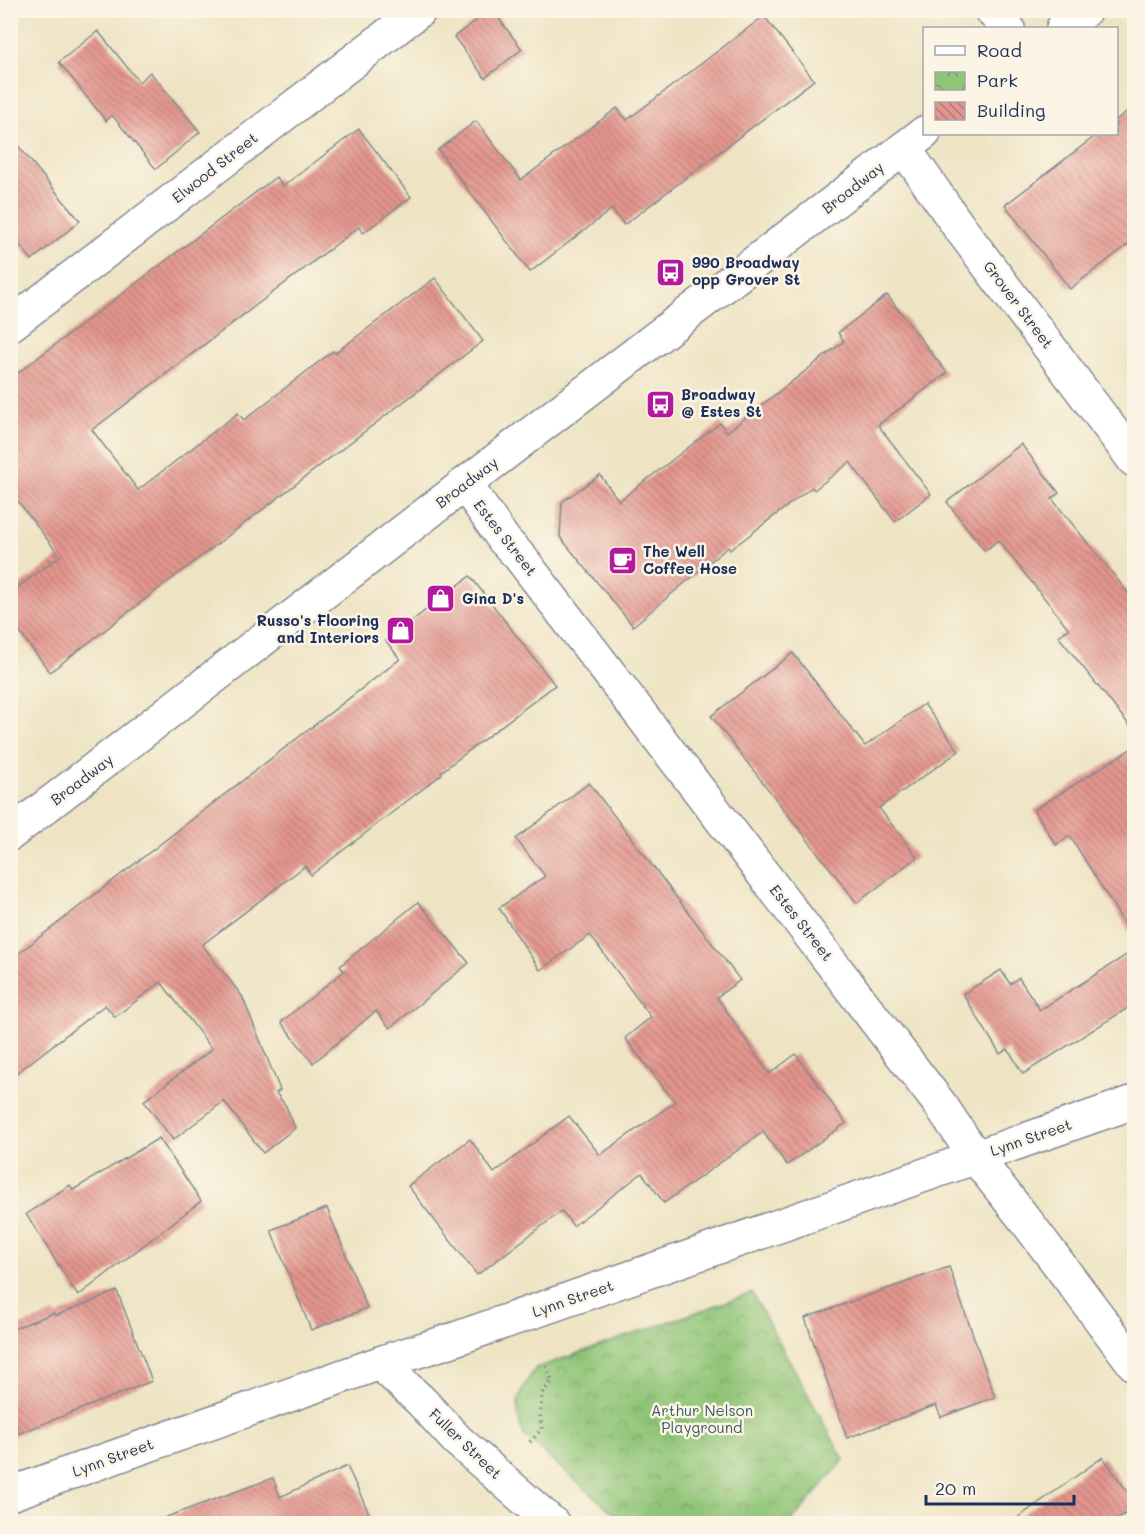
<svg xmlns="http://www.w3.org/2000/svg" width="1145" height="1534" font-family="Mali,sans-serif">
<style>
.park{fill:url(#park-crowns);stroke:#557a6a;stroke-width:1.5}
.building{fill:url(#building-back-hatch)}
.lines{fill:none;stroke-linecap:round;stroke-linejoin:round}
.minor-casing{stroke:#848a91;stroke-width:36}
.tertiary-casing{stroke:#848a91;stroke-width:36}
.secondary-casing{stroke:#848a91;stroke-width:36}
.primary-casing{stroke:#848a91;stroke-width:36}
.path{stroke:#848a91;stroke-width:4;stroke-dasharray:1.5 4.5;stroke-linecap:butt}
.minor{stroke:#fff;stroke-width:33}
.tertiary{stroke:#fff;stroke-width:33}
.secondary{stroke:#fff;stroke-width:33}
.primary{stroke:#fff;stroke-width:33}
.labels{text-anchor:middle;stroke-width:5;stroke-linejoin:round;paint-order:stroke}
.street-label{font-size:15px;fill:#1b2f5e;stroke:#fcf5e5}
.poi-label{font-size:15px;font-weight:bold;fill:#1b2f5e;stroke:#fcf5e5;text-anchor:start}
.park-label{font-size:15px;fill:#3e5c66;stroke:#fcf5e5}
</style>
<defs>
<pattern id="park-crowns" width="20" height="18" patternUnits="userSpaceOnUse" patternTransform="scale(1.5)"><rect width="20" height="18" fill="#8fc577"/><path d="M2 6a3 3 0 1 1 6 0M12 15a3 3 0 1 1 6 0" fill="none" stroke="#74a065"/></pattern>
<pattern id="building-back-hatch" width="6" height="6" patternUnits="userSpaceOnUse" patternTransform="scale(1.5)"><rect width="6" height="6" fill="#e3958d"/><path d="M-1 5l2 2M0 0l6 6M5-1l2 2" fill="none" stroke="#b77a76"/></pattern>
</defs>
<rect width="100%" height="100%" fill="#fcf5e5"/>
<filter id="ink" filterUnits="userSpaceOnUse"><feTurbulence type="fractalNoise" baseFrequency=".0167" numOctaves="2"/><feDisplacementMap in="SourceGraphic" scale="12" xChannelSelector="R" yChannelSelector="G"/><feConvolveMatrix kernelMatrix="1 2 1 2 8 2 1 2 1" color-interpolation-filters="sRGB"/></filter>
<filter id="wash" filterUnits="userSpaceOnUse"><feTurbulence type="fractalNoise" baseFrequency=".008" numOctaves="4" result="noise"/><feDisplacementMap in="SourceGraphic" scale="24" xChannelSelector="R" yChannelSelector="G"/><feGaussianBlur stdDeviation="1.35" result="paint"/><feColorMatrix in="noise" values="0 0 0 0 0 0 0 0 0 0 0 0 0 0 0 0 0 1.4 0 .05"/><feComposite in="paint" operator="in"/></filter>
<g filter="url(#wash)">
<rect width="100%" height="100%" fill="#eee4c4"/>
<!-- park -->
<path class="park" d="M 752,1293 L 844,1460 L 790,1523 L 625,1523 L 525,1437 C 511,1408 518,1392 536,1368 Z"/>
<g id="blocks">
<!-- building -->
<g class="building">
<path d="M 490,10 L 492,10 L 522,49 L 485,78 L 454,37 Z"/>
<path d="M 764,16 L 814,80 L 624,225 L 612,209 L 530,272 L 438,150 L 476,121 L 521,180 L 617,108 L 627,120 Z"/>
<path d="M 98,31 L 139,82 L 150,72 L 200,132 L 156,169 L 112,115 L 106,121 L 59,62 Z"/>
<path d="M 1134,106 L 1134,240 L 1070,289 L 1005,205 L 1098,134 L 1116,134 L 1116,120 Z"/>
<path d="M 359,129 L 411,197 L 363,233 L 359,227 L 92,430 L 138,490 L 238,413 L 244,420 L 333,351 L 335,353 L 435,278 L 483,341 L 50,672 L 10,620 L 10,593 L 60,556 L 10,491 L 10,379 L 276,177 L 283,186 Z"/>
<path d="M 10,136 L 80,221 L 32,260 L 10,233 Z"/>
<path d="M 887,295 L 947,373 L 878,425 L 931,494 L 895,522 L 850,462 L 814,490 L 812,487 L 730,550 L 728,547 L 633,626 L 560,537 L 562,502 L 600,475 L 619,501 L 720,423 L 727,432 L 844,341 L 838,333 Z"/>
<path d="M 1021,444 L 1059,493 L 1052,499 L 1134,600 L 1134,731 L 1058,636 L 1069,629 L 998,540 L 985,551 L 947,502 Z"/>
<path d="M 470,576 L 555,685 L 441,772 L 442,774 L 311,875 L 305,866 L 202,945 L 242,996 L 280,1090 L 276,1093 L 286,1106 L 295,1128 L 263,1153 L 224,1101 L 173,1140 L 144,1101 L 212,1049 L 161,982 L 115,1017 L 105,1005 L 10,1078 L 10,960 L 400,659 L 386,641 Z"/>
<path d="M 793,653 L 865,746 L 924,704 L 959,751 L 879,808 L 917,857 L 857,903 L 711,716 Z"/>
<path d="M 1134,747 L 1134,939 L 1070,836 L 1056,845 L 1034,810 Z"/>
<path d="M 589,783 L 740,980 L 717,997 L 769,1074 L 796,1054 L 846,1123 L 787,1165 L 763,1132 L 664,1203 L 642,1173 L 573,1226 L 562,1211 L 477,1275 L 408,1186 L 470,1139 L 494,1173 L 569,1116 L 600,1155 L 675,1102 L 625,1038 L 651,1017 L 590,935 L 540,970 L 499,908 L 545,876 L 516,839 Z"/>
<path d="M 418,902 L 469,963 L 390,1028 L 376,1011 L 313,1063 L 281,1022 L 344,971 L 340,966 Z"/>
<path d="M 1134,950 L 1134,1004 L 1023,1074 L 1008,1049 L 1000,1054 L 963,994 L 1001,970 L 1010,984 L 1019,978 L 1040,1010 Z"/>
<path d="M 159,1138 L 201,1201 L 78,1296 L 26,1214 L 70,1185 L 73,1190 Z"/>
<path d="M 327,1208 L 367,1308 L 311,1330 L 271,1230 Z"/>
<path d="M 949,1267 L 995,1397 L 941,1417 L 936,1405 L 847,1438 L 805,1318 Z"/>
<path d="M 117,1291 L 152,1381 L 10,1437 L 10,1330 L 54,1313 L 55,1316 Z"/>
<path d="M 1103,1457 L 1134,1501 L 1134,1507 L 1111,1524 L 1009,1524 Z"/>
<path d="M 347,1466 L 374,1524 L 162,1524 L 161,1519 L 273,1478 L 280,1497 Z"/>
</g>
</g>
</g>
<g filter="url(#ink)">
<use href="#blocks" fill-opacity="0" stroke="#848a91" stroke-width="1.5"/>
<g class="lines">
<defs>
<g id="minor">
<path d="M 904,148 L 957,224 L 1134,460"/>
<path d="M 10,325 L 420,10"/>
<path d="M 465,484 L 504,540 L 520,557 L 942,1107 L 976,1158 L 1027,1222 L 1134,1364"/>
</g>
<g id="tertiary">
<path d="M 991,10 L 1008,28"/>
<path d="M 380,1363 L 421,1401 L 457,1440 L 553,1524"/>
</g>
<path id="secondary" d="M 10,1494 L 380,1363 L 452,1340 C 680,1262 907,1182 1134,1102"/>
<g id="primary">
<path d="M 1063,28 L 1085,10"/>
<path d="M 10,834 L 465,484 L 924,133"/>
</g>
</defs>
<!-- minor casing -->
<use href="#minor" class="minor-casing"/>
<!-- tertiary casing -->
<use href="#tertiary" class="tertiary-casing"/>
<!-- secondary casing -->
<use href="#secondary" class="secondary-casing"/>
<!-- primary casing -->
<use href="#primary" class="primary-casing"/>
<!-- path -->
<path class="path" d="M 530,1442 L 542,1429 L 540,1417 L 542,1393 L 552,1381 L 546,1365"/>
<!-- minor -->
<use href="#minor" class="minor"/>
<!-- tertiary -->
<use href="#tertiary" class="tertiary"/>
<!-- secondary -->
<use href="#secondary" class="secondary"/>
<!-- primary -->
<use href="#primary" class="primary"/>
</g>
</g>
<!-- icons -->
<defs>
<symbol id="bus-square" viewBox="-11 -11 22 22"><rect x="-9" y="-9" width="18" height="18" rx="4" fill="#b5179e" stroke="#fcf5e5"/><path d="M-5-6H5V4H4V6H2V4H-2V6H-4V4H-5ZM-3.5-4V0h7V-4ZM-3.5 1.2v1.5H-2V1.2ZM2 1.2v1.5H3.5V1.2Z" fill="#fff"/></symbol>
<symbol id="cafe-square" viewBox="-11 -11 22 22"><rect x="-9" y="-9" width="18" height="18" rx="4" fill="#b5179e" stroke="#fcf5e5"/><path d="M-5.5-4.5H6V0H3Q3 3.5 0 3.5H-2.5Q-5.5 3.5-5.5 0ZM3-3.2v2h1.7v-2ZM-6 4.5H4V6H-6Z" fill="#fff"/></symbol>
<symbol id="shop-square" viewBox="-11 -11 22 22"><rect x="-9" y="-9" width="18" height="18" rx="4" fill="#b5179e" stroke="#fcf5e5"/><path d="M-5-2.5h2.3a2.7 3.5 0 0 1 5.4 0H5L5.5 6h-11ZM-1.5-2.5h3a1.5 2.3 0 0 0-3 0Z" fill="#fff"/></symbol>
</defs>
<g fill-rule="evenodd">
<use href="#bus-square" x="654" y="256" width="33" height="33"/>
<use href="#bus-square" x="644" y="388" width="33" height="33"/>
<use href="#cafe-square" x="606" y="544" width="33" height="33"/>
<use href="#shop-square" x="424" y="582" width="33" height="33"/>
<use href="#shop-square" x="384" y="614" width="33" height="33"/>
</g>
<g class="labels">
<!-- street labels -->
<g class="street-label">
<text transform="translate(215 168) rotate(-38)" y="5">Elwood Street</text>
<text transform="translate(853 188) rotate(-38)" y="5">Broadway</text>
<text transform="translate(1018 305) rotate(53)" y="5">Grover Street</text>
<text transform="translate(467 483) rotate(-37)" y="5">Broadway</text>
<text transform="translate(505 538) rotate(52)" y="5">Estes Street</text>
<text transform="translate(82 780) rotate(-37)" y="5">Broadway</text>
<text transform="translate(801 923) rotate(52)" y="5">Estes Street</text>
<text transform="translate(1031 1138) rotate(-19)" y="5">Lynn Street</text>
<text transform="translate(573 1299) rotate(-19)" y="5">Lynn Street</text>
<text transform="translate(465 1444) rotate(44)" y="5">Fuller Street</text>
<text transform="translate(113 1458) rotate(-20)" y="5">Lynn Street</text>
</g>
<!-- poi labels -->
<g class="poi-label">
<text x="692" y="268">990 Broadway<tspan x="692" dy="17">opp Grover St</tspan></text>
<text x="681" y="400">Broadway<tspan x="681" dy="17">@ Estes St</tspan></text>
<text x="643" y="557">The Well<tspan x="643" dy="17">Coffee Hose</tspan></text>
<text x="462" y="604">Gina D's</text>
<text x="379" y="626" text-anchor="end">Russo's Flooring<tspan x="379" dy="17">and Interiors</tspan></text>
</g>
<!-- park labels -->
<g class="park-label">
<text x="702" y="1416">Arthur Nelson<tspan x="702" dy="17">Playground</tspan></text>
</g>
</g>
<!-- margin -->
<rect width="1145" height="1534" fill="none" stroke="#fcf5e5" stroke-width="36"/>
<!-- legend -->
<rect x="923" y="27" width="195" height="108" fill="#fcf5e5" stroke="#a2a6af" stroke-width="1.5"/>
<rect x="935" y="46" width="30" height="9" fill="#ffffff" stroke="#a2a6af" stroke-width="1.5"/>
<text x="977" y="57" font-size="18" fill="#1b2f5e">Road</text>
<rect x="935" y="72" width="30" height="18" fill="url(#park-crowns)" stroke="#a2a6af" stroke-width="1.5"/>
<text x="977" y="87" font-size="18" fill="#1b2f5e">Park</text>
<rect x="935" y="102" width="30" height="18" fill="url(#building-back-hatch)" stroke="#a2a6af" stroke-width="1.5"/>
<text x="977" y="117" font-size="18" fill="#1b2f5e">Building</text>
<!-- scale -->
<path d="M926 1495v9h148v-9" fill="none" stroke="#1b2f5e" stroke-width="3"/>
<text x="935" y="1495" font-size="18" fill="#1b2f5e" stroke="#fcf5e5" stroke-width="4.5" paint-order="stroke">20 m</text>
</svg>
